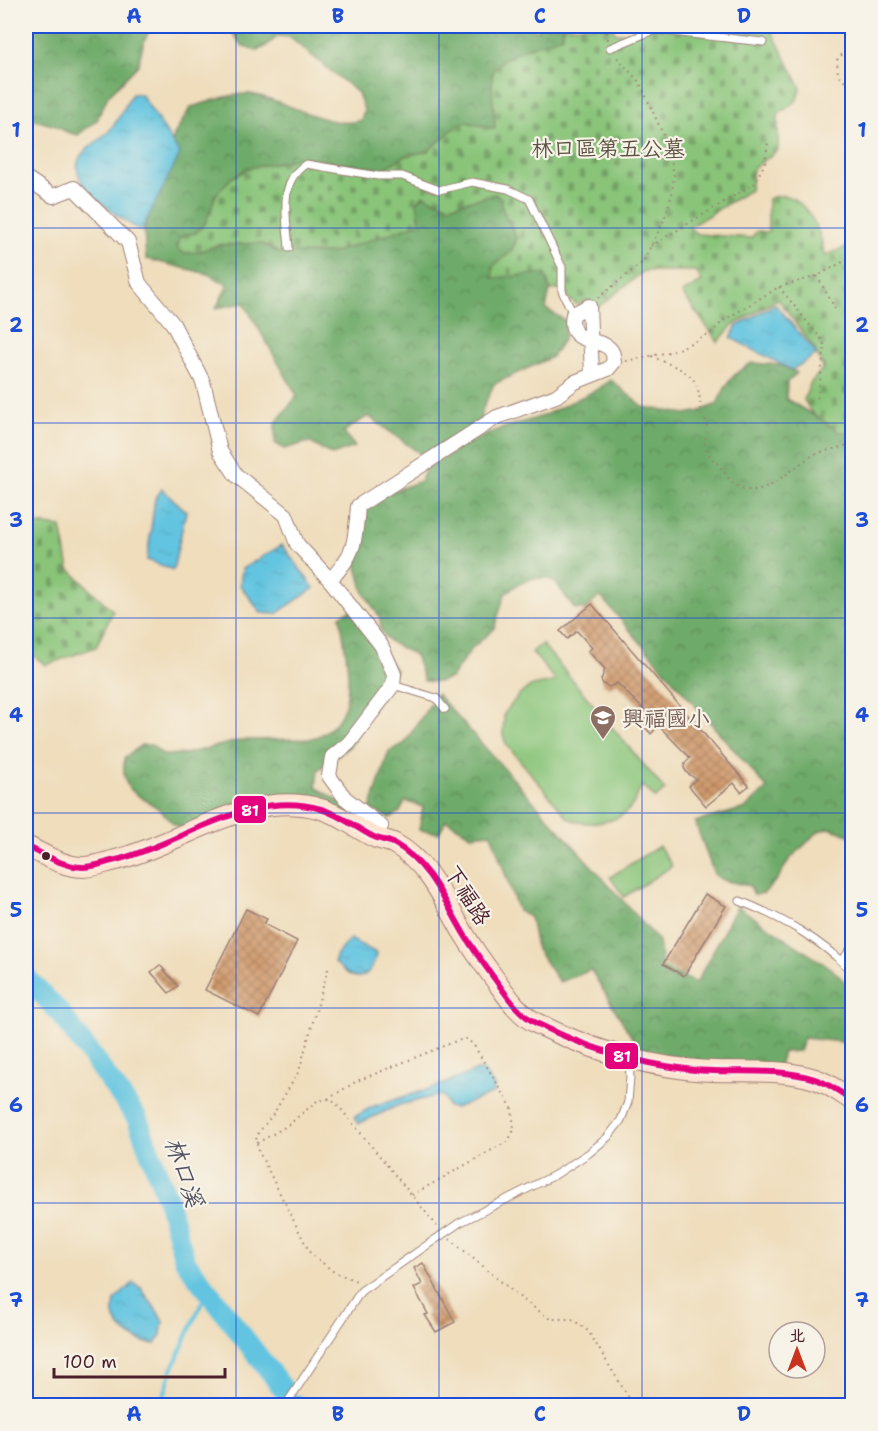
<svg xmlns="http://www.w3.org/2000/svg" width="878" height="1431" font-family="'Shantell Sans','LXGW WenKai TC',sans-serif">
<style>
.green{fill:#89c479;stroke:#6a7252;stroke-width:1.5}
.forest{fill:url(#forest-crowns);stroke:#5c644a;stroke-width:1.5}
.cemetery{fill:url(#cemetery-stones);stroke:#6a7252;stroke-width:1.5}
.water{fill:url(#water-ripples);stroke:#567286;stroke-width:1.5}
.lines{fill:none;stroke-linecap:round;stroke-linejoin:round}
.stream{stroke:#62c4e0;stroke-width:4}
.river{stroke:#62c4e0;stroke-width:21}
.building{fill:url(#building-cross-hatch)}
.service-casing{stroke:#9c7e74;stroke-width:9}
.minor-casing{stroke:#9c7e74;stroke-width:16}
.secondary-casing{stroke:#9c7e74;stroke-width:22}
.path{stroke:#9c7e74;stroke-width:2;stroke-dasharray:1.5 4.5;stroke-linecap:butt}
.service{stroke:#fff;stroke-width:7}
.minor{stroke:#fff;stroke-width:14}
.secondary{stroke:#fde4d1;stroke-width:20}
.bus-1-casing{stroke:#f7f3e8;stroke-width:10}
.bus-1{stroke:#e5007d;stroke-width:6}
.grid{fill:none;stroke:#1d4ed8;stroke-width:1.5;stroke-opacity:0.55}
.bus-dot{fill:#4a1f2b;stroke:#f7f3e8;stroke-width:2}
.labels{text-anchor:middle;stroke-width:4.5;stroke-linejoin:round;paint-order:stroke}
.park-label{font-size:22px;fill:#5d5142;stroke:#f7f3e8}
.education-label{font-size:22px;fill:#785e54;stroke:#f7f3e8;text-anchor:start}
.street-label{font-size:22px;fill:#4a1f2b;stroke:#f7f3e8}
.water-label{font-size:24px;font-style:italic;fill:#515161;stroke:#f7f3e8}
.line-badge{stroke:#f7f3e8;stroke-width:2}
.badge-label{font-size:16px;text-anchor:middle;font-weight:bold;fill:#fff}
.neatline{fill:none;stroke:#1d4ed8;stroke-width:2}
.grid-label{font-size:20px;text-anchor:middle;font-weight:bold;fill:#1d4ed8}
</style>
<defs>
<pattern id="forest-crowns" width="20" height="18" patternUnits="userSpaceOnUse" patternTransform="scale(1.5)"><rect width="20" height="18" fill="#6eaa69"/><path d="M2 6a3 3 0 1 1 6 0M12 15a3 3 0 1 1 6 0" fill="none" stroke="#5c8a57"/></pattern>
<pattern id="cemetery-stones" width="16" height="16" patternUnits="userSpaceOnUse" patternTransform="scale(1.5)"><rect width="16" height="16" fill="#89c479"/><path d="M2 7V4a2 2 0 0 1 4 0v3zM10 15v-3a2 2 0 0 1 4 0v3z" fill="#729f63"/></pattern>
<pattern id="water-ripples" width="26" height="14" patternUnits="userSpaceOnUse" patternTransform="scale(1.5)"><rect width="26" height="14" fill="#62c4e0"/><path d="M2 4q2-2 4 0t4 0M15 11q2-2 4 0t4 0" fill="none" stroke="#57a8c0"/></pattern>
<pattern id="building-cross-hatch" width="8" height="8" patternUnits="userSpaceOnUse" patternTransform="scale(1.5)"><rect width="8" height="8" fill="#cf996c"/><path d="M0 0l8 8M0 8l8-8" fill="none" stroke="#aa7c59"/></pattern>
</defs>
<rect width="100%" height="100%" fill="#f7f3e8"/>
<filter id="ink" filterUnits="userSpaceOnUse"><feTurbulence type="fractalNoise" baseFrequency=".0167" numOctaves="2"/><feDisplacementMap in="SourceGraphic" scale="12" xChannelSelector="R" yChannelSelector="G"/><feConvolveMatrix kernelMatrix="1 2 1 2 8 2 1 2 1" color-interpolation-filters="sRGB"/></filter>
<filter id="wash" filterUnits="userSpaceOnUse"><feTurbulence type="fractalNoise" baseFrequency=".008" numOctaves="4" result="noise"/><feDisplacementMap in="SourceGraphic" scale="24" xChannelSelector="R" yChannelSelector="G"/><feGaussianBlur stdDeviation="1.35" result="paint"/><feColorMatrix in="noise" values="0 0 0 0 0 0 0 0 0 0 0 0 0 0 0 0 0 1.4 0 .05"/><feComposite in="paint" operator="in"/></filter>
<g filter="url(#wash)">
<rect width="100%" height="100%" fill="#efddbc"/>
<!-- green -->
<g class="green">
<path d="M 542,644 L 665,790 L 655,798 L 642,785 C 639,792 636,800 631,807 C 618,824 586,827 568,818 L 506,744 L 503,735 L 504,714 L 518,696 L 529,687 L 556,681 L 532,652 Z"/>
<path d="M 659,846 L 672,866 L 624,897 L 610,877 Z"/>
</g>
<!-- forest -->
<g class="forest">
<path d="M 26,26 L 152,26 L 144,41 L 138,65 L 108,96 L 97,120 L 78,135 L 67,132 L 56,126 L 28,118 L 26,115 Z"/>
<path d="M 227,26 L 514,26 L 538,30 L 540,26 L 563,26 L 563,36 L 505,58 L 492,73 L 496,129 L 466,122 L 457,126 L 428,151 L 405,156 L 383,169 L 311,159 L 295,159 L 249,168 L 230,179 L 216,195 L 206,222 L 196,233 L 181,236 L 177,247 L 183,253 L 198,252 L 217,245 L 261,243 L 279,253 L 417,202 L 423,195 L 449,206 L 494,194 L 501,198 L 502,208 L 517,239 L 511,252 L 493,266 L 545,273 L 550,290 L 546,309 L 566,321 L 564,338 L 552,357 L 494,384 L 483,408 L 479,424 L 422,455 L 368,416 L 343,432 L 355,447 L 332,455 L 309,442 L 284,449 L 275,443 L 275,424 L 297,396 L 244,303 L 216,308 L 228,285 L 208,274 L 146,259 L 144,230 L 175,133 L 191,107 C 210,102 231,93 250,94 C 279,97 334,132 361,120 L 364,110 L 358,93 L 289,37 L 278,36 L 265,47 L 256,51 L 243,46 Z"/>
<path d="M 752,363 L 781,365 L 797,373 L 787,382 L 786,399 L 834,427 L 852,432 L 852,836 L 829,828 L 819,831 L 789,860 L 778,878 L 764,893 L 754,895 L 750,886 L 722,880 L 714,874 L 695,822 L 746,808 L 767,788 L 600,596 L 586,609 L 575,609 L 556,583 L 548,578 L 533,578 L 517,585 L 505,594 L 494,629 L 472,648 L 451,678 L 438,682 L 424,681 L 415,655 L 390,642 L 381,631 L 380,618 L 364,593 L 356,563 L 358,520 L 365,507 L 376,497 L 421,481 L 426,468 L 471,442 L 497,430 L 543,416 L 598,389 L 611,380 L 643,407 L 686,414 L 701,411 L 717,404 C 727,383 731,374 752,363 Z"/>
<path d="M 352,609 L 396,670 L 350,746 L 318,770 L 316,787 L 356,812 L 355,820 L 326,805 L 185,830 C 169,823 170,818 159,809 C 135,792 121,793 124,759 L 141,745 L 152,745 L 163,755 L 185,754 L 242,740 L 309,739 C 365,725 346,657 340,616 Z"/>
<path d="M 437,694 L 659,941 L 662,967 L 696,983 L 737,906 L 833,970 L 852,989 L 852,1043 L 804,1038 L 799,1051 L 783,1052 L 776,1076 L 645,1059 L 591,970 L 559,982 L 536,948 L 530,917 L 518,911 L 491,833 L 471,835 L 446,820 L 439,833 L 419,830 L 423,807 L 405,801 L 400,812 L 390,818 L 370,809 L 389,751 L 404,744 Z"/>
</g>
<!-- cemetery -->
<g class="cemetery">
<path d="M 563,26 L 613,26 L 614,32 C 625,36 634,29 645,26 C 669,20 717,29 744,31 C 752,31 759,26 767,26 L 771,30 L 801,88 L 796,101 L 778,115 L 778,150 L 753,169 L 750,190 L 689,227 L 697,234 L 751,238 L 757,231 L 768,232 L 768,199 C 799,182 823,230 824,256 L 852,245 L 852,432 L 839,432 L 811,412 L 804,400 L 810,384 L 823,368 L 814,348 L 778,299 L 732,326 L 718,342 L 682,293 L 702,282 L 696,271 L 644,271 L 597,308 L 588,300 L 578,305 L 568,299 L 566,289 L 550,290 L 545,273 L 493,278 L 493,266 L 511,252 L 517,239 L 502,208 L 501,198 L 495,194 L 449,206 L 423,195 L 417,202 L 420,223 L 332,253 L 279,253 L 261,243 L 217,245 L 198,252 L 183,253 L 177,248 L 181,236 L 196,233 L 206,222 L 216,195 L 230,179 L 249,168 L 295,159 L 311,159 L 383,169 L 405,156 L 428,151 L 457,126 L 466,122 L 495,129 C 495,116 490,83 493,72 C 498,54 546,42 563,36 Z"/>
<path d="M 26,520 L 29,523 L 61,527 L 69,569 L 113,611 L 96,647 L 46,665 L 26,650 Z"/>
</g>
<!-- water -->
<g class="water">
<path d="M 132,94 L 141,94 L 180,154 L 141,231 C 123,219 60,183 82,154 C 89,145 103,139 110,130 C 119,120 125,106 132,94 Z"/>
<path d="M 775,304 L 817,354 L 792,370 L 731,338 L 736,327 Z"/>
<path d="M 162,489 L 186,511 L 173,570 L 147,560 L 155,499 Z"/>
<path d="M 282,545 L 314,588 L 276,614 L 261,613 L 240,585 L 242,569 Z"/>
<path d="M 350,939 L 376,953 C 375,965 366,983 350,975 C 345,973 339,966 334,962 L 337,954 Z"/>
<path d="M 478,1070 L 483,1070 L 494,1086 L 494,1093 L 455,1108 L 448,1107 L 444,1097 L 440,1095 L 399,1105 L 358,1124 L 354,1117 L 374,1106 L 436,1087 Z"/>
<path d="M 133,1283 L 141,1288 L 163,1320 L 161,1335 L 156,1344 C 141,1344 117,1331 114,1315 C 113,1311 115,1304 115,1300 Z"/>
</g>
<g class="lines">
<!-- stream -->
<path class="stream" d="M 161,1406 L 171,1372 L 207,1291"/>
<!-- river -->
<g class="river">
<path d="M 26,977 L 60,1013 L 137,1118 L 167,1198 L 185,1261 L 284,1390"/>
<path d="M 296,1405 L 296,1406"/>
</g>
</g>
<g id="blocks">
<!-- building -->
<g class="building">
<path d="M 592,604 L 749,786 L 741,792 L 734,783 L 706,806 L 689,786 L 696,779 L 687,773 L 684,768 L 685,763 L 690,758 L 659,726 L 651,734 L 645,727 L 644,721 L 649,715 L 617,683 L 609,687 L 603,684 L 601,680 L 605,669 L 588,651 L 592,648 L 577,631 L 567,639 L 560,631 Z"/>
<path d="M 705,894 L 726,906 L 684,976 L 663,964 Z"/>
<path d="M 246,909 L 267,919 L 264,924 L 297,941 L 259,1017 L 205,990 Z"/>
<path d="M 160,965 L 178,986 L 169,993 L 151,972 Z"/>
<path d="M 423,1263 L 455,1322 L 436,1332 L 425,1315 L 428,1314 L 414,1288 L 422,1284 L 414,1268 Z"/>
</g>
</g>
</g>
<g filter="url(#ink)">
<use href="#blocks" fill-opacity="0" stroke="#9c7e74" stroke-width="1.5"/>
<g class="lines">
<defs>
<g id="service">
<path d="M 610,48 L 654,30 L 763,42"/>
<path d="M 289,248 C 287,220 277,182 306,164 L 378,176 L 402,176 L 439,190 L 472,182 L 508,189 L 529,199 L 562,267 L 562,291 L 573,314"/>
<path d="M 393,685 L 436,698 L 445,709"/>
<path d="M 740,901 C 784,919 818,938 852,971"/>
<path d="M 842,961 L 852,947"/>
<path d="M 285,1406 L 361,1291 L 459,1223 L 555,1175 L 589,1153 L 608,1137 L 621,1120 L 628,1102 L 630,1077 L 629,1061"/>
</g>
<g id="minor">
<path d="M 26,178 L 53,196 L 74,188 L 128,242 L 139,283 L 173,324 L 203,382 L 220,451 L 236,475 L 286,515 L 297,544 L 330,580 L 381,645 L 394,674 L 393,685 L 349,743 L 332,757 L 329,776 L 345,798 L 381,826 L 375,838"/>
<path d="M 330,580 C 356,553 355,542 358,506 L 497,417 L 556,396 L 575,382 L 608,369 L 614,362 C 613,359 614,355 612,352 C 604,335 566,349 573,314 L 589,306 L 592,375"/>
</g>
<path id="secondary" d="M 26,846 C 43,854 63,867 83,867 C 94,867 106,862 116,860 C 184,843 249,788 321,809 C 339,814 356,828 372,836 C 379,840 388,840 395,844 C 429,863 445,902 464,934 C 473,949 483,963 494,978 C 506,994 517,1013 536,1023 C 582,1046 635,1063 686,1069 C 729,1075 774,1066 815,1079 C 828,1083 841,1093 852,1100"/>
</defs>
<!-- service casing -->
<use href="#service" class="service-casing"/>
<!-- minor casing -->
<use href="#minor" class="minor-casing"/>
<!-- secondary casing -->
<use href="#secondary" class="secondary-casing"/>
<!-- path -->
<g class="path">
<path d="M 607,26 L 608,40"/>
<path d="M 847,26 L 846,50 L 837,60 L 838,75 L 852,87"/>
<path d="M 651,246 L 754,184 L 765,163 L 768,142"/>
<path d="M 817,276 L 837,312"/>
<path d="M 779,287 L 822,340 L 825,347 L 817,400"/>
<path d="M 598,298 L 643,262 L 663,222 L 672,195 L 674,174 L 667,143 L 640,83 L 616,56"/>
<path d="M 652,356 C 664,363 688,369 695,382 C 700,392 700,403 702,413 C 703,417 707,421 707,426 C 708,432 704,437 705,444 C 708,459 716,459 722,469 C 750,514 781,476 810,457 C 823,449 841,450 852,442"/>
<path d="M 626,361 L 674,351 L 710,334 L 724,320 L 779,287 L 817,276 L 852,257"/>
<path d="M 328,969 L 299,1071 L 274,1113 L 256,1136 L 258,1150 L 310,1253 L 334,1272 L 359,1282"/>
<path d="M 328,1099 L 357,1081 L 456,1041 L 466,1039 L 473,1044 L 512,1108 L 514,1130 L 508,1141 L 412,1195"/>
<path d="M 257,1143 L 287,1126 L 317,1101 L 328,1099 L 336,1103 L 437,1226"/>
<path d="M 450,1239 L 522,1299 L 550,1319 L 572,1319 L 588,1331 L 634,1406"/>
</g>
<!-- service -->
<use href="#service" class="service"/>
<!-- minor -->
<use href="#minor" class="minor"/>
<!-- secondary -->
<use href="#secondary" class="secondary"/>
<defs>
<path id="bus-1" d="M 26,846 C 43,854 63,867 83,867 C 94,867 106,862 116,860 C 184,843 249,788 321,809 C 339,814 356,828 372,836 C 379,840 388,840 395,844 C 429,863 445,902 464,934 C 473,949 483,963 494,978 C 506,994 517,1013 536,1023 C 582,1046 635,1063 686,1069 C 729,1075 774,1066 815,1079 C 828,1083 841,1093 852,1100"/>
</defs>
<!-- bus-1 casing -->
<use href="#bus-1" class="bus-1-casing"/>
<!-- bus-1 -->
<use href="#bus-1" class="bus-1"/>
</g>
</g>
<!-- grid -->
<path class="grid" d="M 236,26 L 236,1406M 439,26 L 439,1406M 642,26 L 642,1406M 26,228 L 852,228M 26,423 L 852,423M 26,618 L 852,618M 26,813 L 852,813M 26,1008 L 852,1008M 26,1203 L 852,1203"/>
<!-- icons -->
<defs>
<symbol id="school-pin" viewBox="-11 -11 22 30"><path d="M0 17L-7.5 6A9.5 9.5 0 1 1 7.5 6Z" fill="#8d6e63" stroke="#f7f3e8"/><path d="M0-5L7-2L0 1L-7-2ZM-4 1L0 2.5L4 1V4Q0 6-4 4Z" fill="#fff"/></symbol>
</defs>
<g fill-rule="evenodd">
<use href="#school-pin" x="588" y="703" width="30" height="40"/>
</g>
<!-- markers -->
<circle class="bus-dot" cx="46" cy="856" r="5"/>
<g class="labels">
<!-- park labels -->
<g class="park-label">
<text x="608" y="156">林口區第五公墓</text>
</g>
<!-- education labels -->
<g class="education-label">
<text x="622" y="726">興福國小</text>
</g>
<!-- street labels -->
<g class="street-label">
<text transform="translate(468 895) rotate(58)" y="8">下福路</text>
</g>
<!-- water labels -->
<g class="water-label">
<text transform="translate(184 1172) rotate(71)" y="8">林口溪</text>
</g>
</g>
<g class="line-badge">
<rect x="233" y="795" width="34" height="29" rx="6" fill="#e5007d"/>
<rect x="604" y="1042" width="35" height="28" rx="6" fill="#e5007d"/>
</g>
<g class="badge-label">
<text x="250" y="816">81</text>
<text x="622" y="1062">81</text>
</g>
<!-- margin -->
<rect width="878" height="1431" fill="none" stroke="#f7f3e8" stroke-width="66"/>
<!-- north arrow -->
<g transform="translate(797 1350)"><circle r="28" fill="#f7f3e8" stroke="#b29e9c" stroke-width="1.5"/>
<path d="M0-4.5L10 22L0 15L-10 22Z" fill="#c8321e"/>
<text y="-9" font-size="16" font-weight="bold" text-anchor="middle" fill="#4a1f2b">北</text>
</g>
<!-- scale -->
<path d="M54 1368v9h171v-9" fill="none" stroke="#4a1f2b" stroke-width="3"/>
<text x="63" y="1368" font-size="18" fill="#4a1f2b" stroke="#f7f3e8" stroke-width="4.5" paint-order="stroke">100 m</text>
<rect x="33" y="33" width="812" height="1365" class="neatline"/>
<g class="grid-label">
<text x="134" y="23">A</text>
<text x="338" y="23">B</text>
<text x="540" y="23">C</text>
<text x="744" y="23">D</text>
<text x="16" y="137">1</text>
<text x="862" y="137">1</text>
<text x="16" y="332">2</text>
<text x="862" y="332">2</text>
<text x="16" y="527">3</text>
<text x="862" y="527">3</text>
<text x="16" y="722">4</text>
<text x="862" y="722">4</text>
<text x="16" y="917">5</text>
<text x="862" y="917">5</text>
<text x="16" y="1112">6</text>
<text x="862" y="1112">6</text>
<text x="16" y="1307">7</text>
<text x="862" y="1307">7</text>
<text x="134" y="1421">A</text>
<text x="338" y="1421">B</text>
<text x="540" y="1421">C</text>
<text x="744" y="1421">D</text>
</g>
</svg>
